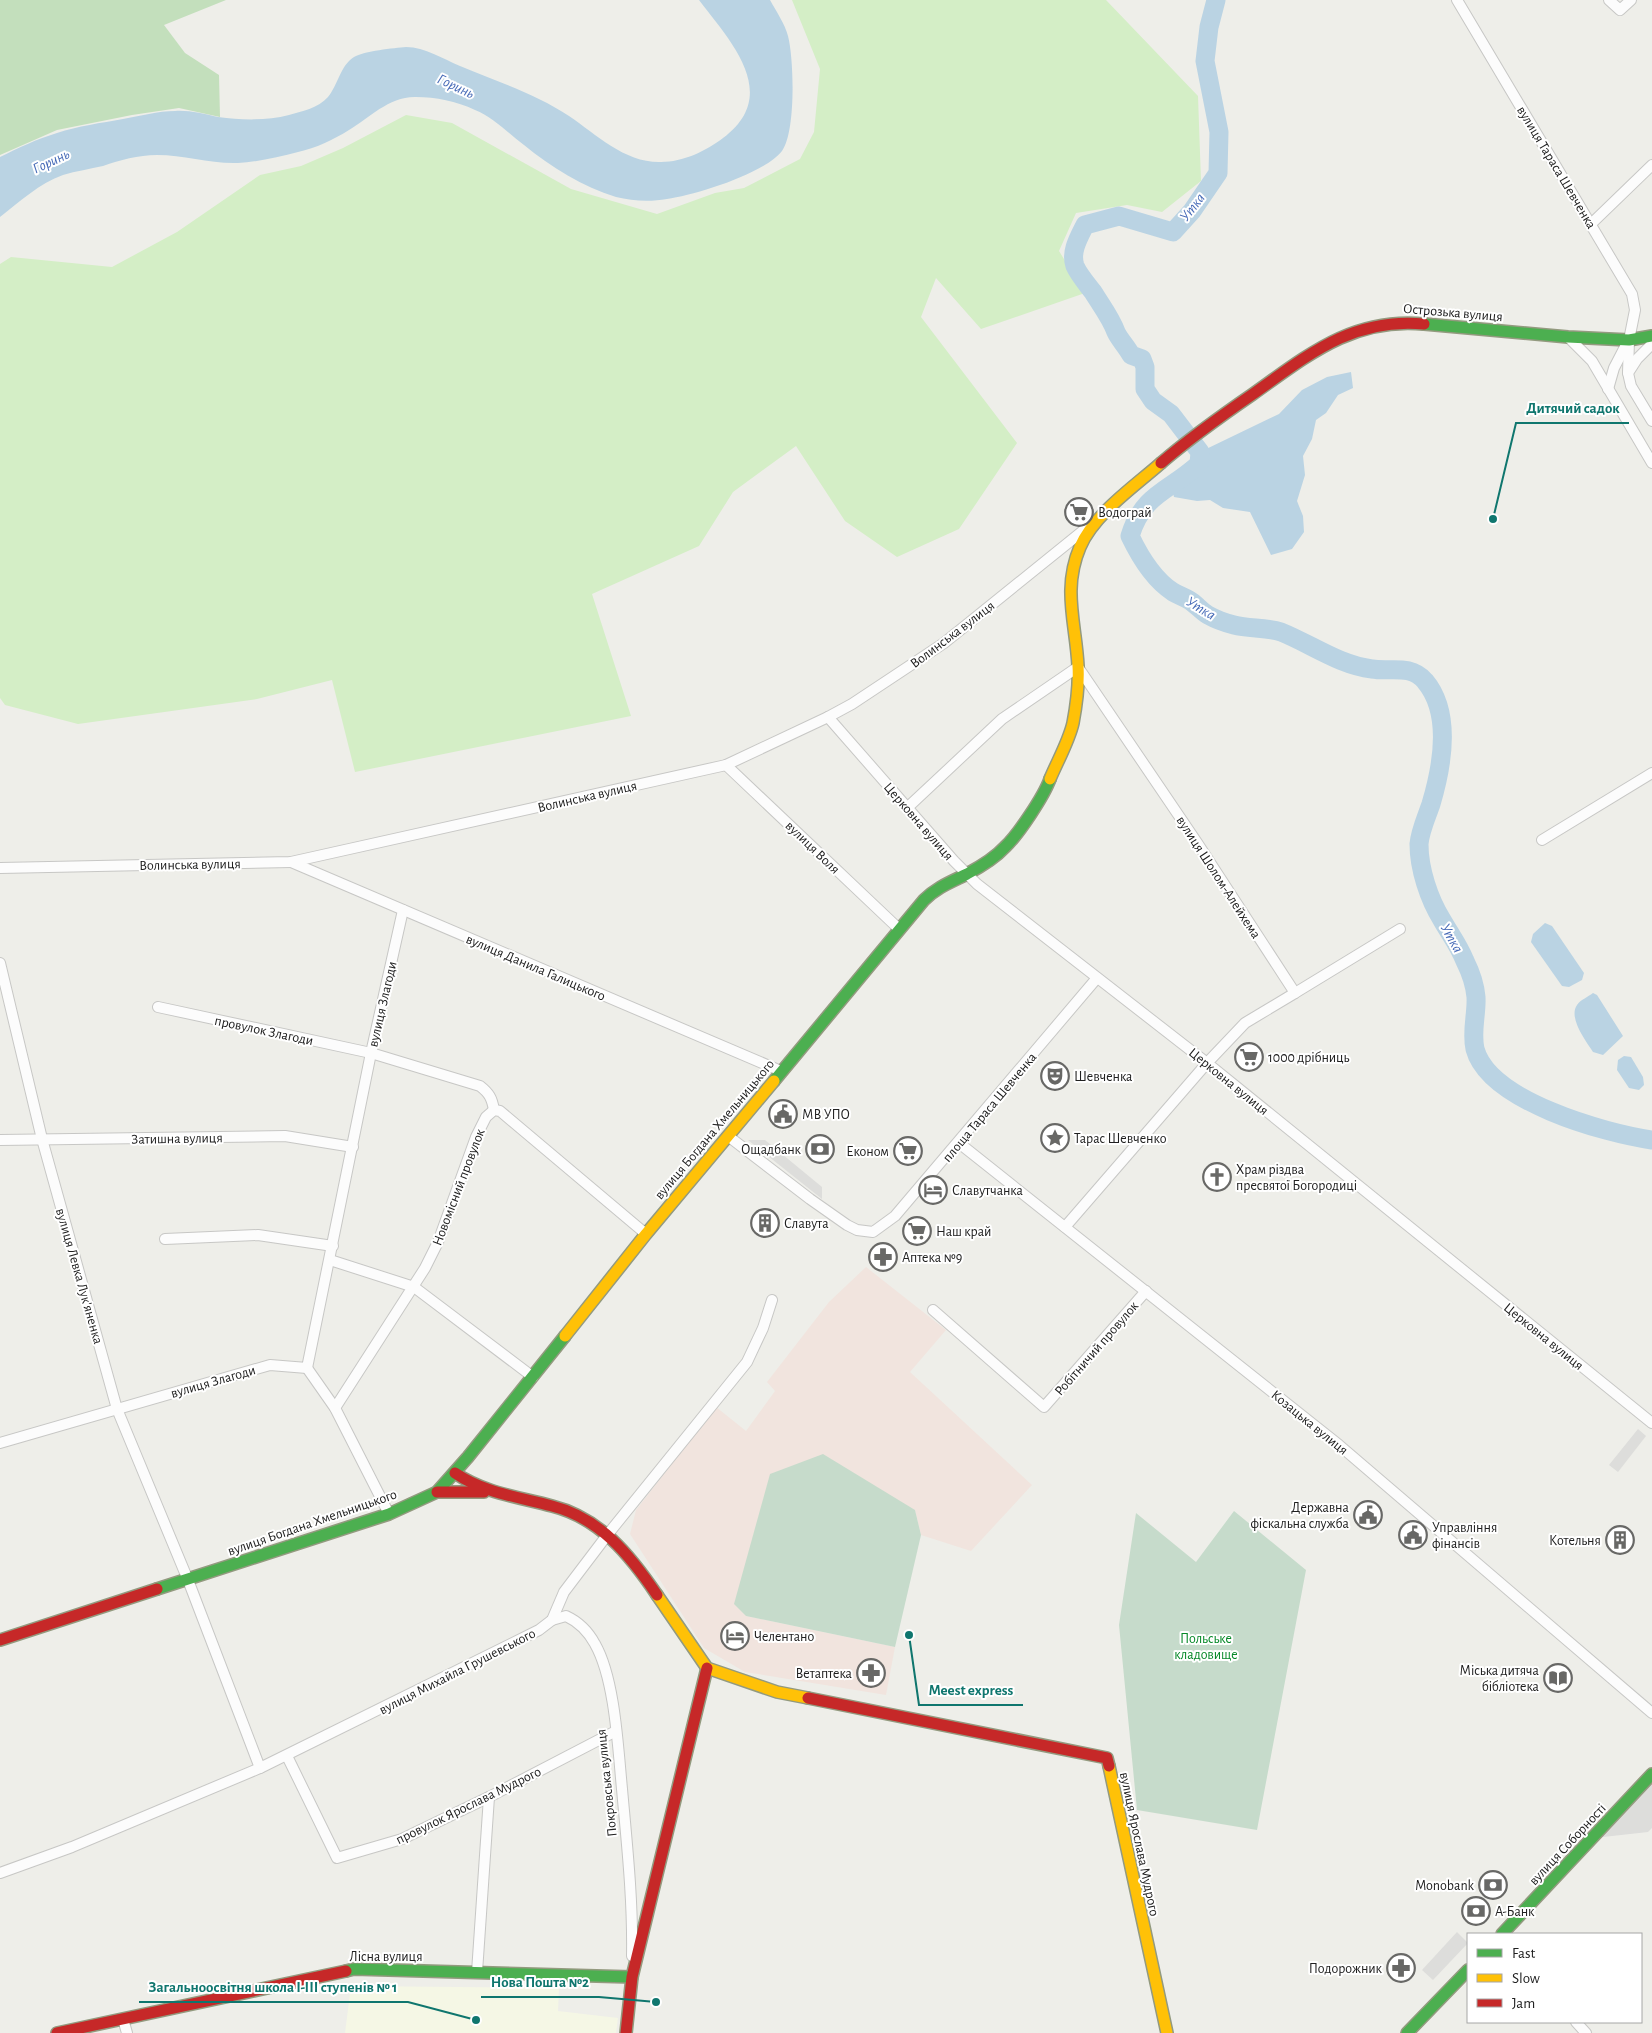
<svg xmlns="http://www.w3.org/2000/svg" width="1652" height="2033" font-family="'Alegreya Sans',sans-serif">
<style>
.commercial{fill:#f1e4de}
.education{fill:#f5f7e5}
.grass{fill:#d4eec6}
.forest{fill:#c3dfbc}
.cemetery{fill:#c6dbcb}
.parking{fill:#dddddb}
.water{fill:#bad3e3}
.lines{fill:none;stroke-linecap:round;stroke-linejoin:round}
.river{stroke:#bad3e3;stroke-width:19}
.street-casing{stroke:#c7c7c5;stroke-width:12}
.fast-casing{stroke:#939a7f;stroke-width:14}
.slow-casing{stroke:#939a7f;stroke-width:14}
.jam-casing{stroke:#939a7f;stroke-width:14}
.street{stroke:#fcfcfc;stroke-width:10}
.fast{stroke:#4caf50;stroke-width:11}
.slow{stroke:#ffc107;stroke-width:11}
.jam{stroke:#c62828;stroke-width:11}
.labels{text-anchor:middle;stroke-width:4;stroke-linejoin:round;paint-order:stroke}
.street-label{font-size:14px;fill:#202020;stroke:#fff}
.poi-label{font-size:14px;fill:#202020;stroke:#fff;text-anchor:start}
.park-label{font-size:14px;fill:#058827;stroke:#fff}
.water-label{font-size:15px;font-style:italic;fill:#466ab7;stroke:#fff}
.leader{fill:none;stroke:#0f766e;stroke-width:2}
.callout-dot{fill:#0f766e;stroke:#fff;stroke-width:2}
.callout-label{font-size:15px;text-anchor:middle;font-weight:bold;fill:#0f766e;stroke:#fff;stroke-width:4;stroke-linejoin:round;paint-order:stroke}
</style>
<rect width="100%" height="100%" fill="#eeeee9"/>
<!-- commercial -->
<path class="commercial" d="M 866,1267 L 946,1330 L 910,1372 L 1032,1485 L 971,1551 L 921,1535 L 915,1510 L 746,1616 L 895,1647 L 886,1695 L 745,1672 L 704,1648 L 630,1534 L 636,1510 L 716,1407 L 746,1431 L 775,1391 L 767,1382 L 829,1302 Z"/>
<!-- education -->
<path class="education" d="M 351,1986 L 559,1988 L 558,2011 L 618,2018 L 616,2033 L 345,2033 Z"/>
<!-- grass -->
<path class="grass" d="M 792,0 L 1106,0 L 1198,96 L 1201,181 L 1162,212 L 1127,205 L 1076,213 L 1059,251 L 1085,293 L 981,329 L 936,278 L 921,317 L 1017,443 L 959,529 L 897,557 L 845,521 L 796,446 L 733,492 L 699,546 L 592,594 L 631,716 L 355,772 L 332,680 L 257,699 L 78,724 L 5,705 L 0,698 L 0,264 L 11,257 L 112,267 L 177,232 L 260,175 L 301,166 L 343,148 L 406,115 L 452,123 L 571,189 L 657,214 L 715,193 L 744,188 L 800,159 L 814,132 L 820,69 Z"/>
<!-- forest -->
<path class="forest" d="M 0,0 L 226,0 L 164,25 L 185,53 L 219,75 L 220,117 L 179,108 L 132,115 L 57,130 L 0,155 Z"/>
<!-- cemetery -->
<g class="cemetery">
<path d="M 823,1454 L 915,1510 L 921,1535 L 895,1647 L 746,1616 L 734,1604 L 770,1474 Z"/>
<path d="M 1234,1511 L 1306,1570 L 1257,1830 L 1137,1810 L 1119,1625 L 1136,1513 L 1196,1562 Z"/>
</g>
<!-- parking -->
<g class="parking">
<path d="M 748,1140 L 765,1140 L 822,1187 L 822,1199 Z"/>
<path d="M 1638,1429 L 1646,1436 L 1618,1472 L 1609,1465 Z"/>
<path d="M 1652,1774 L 1652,1828 L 1648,1832 L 1594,1838 Z"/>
<path d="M 1457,1932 L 1468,1943 L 1433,1980 L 1422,1970 Z"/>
</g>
<!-- water -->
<g class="water">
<path d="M 699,0 L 770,0 C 776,11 785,24 788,36 C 794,59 796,132 782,151 C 764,174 695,195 667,199 C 650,202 632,201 616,197 C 583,187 551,167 524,145 C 508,133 493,117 475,110 C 456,101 436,97 416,97 C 390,96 369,118 349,130 C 333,140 316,148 298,152 C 279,157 257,162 238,163 C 211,164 184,155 157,155 C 138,155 120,160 103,166 C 90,169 76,171 63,175 C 40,183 19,202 0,217 L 0,157 C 18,148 37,139 57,133 C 78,126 101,123 123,119 C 140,116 158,111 175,111 C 189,110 204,114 218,117 C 241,120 266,121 289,115 C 303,111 318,108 328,97 C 338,85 340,66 354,57 C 364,51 394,48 406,47 C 425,47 443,59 460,66 C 496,81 536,94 569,116 C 597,135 625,163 661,162 C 683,162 706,151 723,138 C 782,94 730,41 699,0 Z"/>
<path d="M 1351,372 L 1353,388 L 1338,395 L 1326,413 L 1316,420 L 1312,439 L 1303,456 L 1305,475 L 1297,501 L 1303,516 L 1304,532 L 1292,549 L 1271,555 L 1250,512 L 1223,508 L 1210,500 L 1197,501 L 1174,497 L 1169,477 L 1200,452 L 1279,414 L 1302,390 L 1327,377 Z"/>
<path d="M 1545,923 L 1552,926 L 1584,973 L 1582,980 L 1569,987 L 1562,986 L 1531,942 L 1533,934 Z"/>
<path d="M 1593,993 L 1597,995 L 1623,1036 L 1603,1055 L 1593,1052 C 1586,1041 1568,1018 1577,1005 C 1580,1000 1588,997 1593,993 Z"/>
<path d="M 1624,1056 L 1631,1057 L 1643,1077 L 1644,1085 L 1639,1090 L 1629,1088 L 1617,1070 L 1618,1060 Z"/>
</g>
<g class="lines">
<!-- river -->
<path class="river" d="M 1216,0 L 1209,27 L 1205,61 L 1219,132 L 1218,173 L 1192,211 L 1173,232 L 1119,216 L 1085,225 C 1079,237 1070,252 1075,266 C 1079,275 1087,284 1093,292 C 1101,305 1111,318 1116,332 C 1119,339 1127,347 1131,355 L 1142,359 L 1145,367 L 1145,389 L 1153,401 L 1171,414 L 1200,452 L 1199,464 C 1170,491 1143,493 1130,536 C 1140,557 1153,579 1173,592 C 1178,595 1184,597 1189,600 C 1196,604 1201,611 1208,615 C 1215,619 1226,623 1234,625 C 1249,629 1266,627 1281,632 C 1311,644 1339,665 1372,669 C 1391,672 1410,664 1425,681 C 1452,713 1442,767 1431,804 C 1427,816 1420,831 1419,844 C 1419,869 1429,899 1442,920 C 1450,934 1459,946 1465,961 C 1470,971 1475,986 1476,997 C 1477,1014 1471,1031 1475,1049 C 1489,1101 1604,1133 1652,1140"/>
<defs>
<g id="street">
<path d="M 1457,0 L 1632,294 L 1635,310 L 1629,340 L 1628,373"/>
<path d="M 1609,0 L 1620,10 L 1631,0"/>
<path d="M 1591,224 L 1652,165"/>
<path d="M 1569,338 L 1592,361 L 1652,463"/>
<path d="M 1652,344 L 1637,359 L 1628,373 L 1631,386 L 1652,421"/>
<path d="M 1608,389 L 1614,368 L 1628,341"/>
<path d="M 828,717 L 954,861 L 977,884 L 1207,1063 L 1652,1423"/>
<path d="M 726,765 L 899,929"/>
<path d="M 907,808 L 1002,719 L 1078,667 L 1198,844 L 1295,993 L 1245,1023 L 1207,1063 L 1065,1227"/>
<path d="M 1542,840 L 1652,773"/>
<path d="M 291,862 L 781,1071"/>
<path d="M 0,868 L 291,862 L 726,765 L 828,717 L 852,704 L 944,643 L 1089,526"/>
<path d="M 0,963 L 42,1139 L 117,1409 L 188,1580 L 260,1768"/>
<path d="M 1295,993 L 1400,929"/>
<path d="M 158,1007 L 371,1053 L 480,1086 C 489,1093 492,1098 494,1110"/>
<path d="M 728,1136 L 810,1199 L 847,1225 L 857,1230 L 873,1232 L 895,1216 L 1097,978"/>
<path d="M 0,1140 L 285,1136 L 353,1147"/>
<path d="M 959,1143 L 1339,1445 L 1652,1713"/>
<path d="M 165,1239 L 258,1235 L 333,1246"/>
<path d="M 330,1260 L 414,1287 L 533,1377"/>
<path d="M 933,1310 L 1044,1407 L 1146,1291"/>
<path d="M 307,1368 L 335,1408 L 389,1514"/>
<path d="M 335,1408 L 425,1268 L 438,1242 L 476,1137 L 486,1117 L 494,1110 L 500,1111 L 646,1234"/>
<path d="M 0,1443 L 270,1365 L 307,1368 L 371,1053 L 403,910"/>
<path d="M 552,1620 L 566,1616 C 579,1622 588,1631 595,1644 C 615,1679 618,1748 622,1789 C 627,1845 633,1900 632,1956"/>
<path d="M 287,1756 L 337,1858 L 402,1839 L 489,1797 L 616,1731"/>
<path d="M 0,1873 L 72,1847 L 260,1768 L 539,1630 L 552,1620 L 564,1592 L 608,1534 L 747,1362 L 763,1328 L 772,1300"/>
<path d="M 477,1972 L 489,1797"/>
<path d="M 123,2019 L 127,2033"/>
<path d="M 1576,2022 L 1586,2033"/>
</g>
<g id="fast">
<path d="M 1424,324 L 1568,337 L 1629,340 L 1652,336"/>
<path d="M 774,1081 L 924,900 C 937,887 951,882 967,874 C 980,867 995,858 1005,847 C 1018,835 1044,796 1050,779"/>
<path d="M 157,1589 L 389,1514 L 437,1492 L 468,1457 L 565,1336"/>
<path d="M 1502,1934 L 1652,1774"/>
<path d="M 346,1971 L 354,1969 L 632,1977"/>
<path d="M 1407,2033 L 1468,1970"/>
</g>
<g id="slow">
<path d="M 1050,779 C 1057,762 1069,741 1073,723 C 1076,707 1079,682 1078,666 C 1076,624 1062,589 1080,547 C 1094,514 1135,486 1161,463"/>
<path d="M 565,1336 L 646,1234 L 774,1081"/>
<path d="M 657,1595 L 707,1668 L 777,1692 L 808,1698"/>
<path d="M 1109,1766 L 1167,2033"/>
</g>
<g id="jam">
<path d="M 1161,463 C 1190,438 1221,416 1253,394 C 1308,355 1353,317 1424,324"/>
<path d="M 455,1473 C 484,1493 519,1497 552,1506 C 600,1518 630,1555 657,1595"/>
<path d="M 437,1492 L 484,1492"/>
<path d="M 0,1640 L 157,1589"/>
<path d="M 808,1698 L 1107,1758 L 1109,1766"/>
<path d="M 57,2033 L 346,1971"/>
<path d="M 626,2033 L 632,1977 L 707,1668"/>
</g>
</defs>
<!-- street casing -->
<use href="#street" class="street-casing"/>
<!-- fast casing -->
<use href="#fast" class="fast-casing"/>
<!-- slow casing -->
<use href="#slow" class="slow-casing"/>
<!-- jam casing -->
<use href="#jam" class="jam-casing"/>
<!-- street -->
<use href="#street" class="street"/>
<!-- fast -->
<use href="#fast" class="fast"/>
<!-- slow -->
<use href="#slow" class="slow"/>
<!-- jam -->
<use href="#jam" class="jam"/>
</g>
<!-- icons -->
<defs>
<symbol id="supermarket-ring" viewBox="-11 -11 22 22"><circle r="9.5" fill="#fff" stroke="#686866" stroke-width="1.5"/><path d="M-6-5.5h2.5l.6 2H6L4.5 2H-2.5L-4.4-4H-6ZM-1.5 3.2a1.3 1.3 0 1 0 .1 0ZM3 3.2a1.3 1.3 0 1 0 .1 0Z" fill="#686866"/></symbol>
<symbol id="theatre-ring" viewBox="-11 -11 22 22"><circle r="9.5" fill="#fff" stroke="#686866" stroke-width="1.5"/><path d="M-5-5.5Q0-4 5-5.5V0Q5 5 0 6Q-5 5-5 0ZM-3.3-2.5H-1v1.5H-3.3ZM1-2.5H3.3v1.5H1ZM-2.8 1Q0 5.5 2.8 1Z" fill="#686866"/></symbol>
<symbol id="civic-ring" viewBox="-11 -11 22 22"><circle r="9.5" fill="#fff" stroke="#686866" stroke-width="1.5"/><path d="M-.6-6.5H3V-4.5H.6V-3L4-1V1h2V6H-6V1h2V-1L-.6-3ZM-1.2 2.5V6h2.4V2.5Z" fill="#686866"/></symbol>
<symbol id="sight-ring" viewBox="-11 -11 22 22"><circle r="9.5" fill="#fff" stroke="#686866" stroke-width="1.5"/><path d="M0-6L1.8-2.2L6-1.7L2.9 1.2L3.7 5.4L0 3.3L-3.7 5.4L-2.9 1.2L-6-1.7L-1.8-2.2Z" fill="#686866"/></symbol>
<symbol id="bank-ring" viewBox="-11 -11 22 22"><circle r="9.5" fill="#fff" stroke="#686866" stroke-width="1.5"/><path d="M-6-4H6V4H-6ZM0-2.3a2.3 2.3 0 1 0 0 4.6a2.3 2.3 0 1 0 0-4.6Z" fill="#686866"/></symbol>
<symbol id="church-ring" viewBox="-11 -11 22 22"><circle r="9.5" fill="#fff" stroke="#686866" stroke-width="1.5"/><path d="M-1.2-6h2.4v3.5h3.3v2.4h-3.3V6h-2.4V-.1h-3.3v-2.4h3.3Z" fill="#686866"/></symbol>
<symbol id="hotel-ring" viewBox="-11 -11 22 22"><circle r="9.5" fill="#fff" stroke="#686866" stroke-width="1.5"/><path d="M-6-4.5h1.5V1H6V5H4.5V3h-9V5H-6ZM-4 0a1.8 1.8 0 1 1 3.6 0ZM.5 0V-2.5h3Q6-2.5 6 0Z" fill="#686866"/></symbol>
<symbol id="building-ring" viewBox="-11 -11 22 22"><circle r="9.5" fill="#fff" stroke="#686866" stroke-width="1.5"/><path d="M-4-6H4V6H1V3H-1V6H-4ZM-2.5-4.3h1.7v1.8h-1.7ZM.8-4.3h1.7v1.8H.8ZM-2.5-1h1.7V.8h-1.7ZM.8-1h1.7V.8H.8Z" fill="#686866"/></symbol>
<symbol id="pharmacy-ring" viewBox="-11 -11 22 22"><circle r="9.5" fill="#fff" stroke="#686866" stroke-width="1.5"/><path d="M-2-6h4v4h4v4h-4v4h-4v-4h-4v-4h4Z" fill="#686866"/></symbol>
<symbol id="library-ring" viewBox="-11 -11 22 22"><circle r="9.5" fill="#fff" stroke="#686866" stroke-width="1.5"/><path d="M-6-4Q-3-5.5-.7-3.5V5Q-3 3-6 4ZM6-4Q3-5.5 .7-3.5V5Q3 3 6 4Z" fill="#686866"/></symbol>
</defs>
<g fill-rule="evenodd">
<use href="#supermarket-ring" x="1063" y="496" width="32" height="32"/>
<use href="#supermarket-ring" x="1233" y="1041" width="32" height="32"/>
<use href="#theatre-ring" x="1039" y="1060" width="32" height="32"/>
<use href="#civic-ring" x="767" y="1098" width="32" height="32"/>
<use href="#sight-ring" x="1039" y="1122" width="32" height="32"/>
<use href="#bank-ring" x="804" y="1133" width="32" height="32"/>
<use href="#supermarket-ring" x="892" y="1135" width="32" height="32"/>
<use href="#church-ring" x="1201" y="1161" width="32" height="32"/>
<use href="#hotel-ring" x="917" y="1174" width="32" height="32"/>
<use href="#building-ring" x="749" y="1207" width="32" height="32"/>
<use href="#supermarket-ring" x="901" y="1215" width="32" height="32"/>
<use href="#pharmacy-ring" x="867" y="1241" width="32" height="32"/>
<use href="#civic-ring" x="1352" y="1499" width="32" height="32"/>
<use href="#civic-ring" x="1397" y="1519" width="32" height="32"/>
<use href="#building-ring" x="1604" y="1524" width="32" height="32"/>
<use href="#hotel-ring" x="719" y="1620" width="32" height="32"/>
<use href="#pharmacy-ring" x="855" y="1657" width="32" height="32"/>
<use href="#library-ring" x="1542" y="1662" width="32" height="32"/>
<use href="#bank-ring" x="1477" y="1869" width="32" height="32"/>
<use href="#bank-ring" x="1460" y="1895" width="32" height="32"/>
<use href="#pharmacy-ring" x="1385" y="1952" width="32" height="32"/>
</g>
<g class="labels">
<!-- street labels -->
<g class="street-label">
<text transform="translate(1557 167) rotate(59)" y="5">вулиця Тараса Шевченка</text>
<text transform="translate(1453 312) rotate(5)" y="5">Острозька вулиця</text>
<text transform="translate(952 634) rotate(-37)" y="5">Волинська вулиця</text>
<text transform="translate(587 796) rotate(-13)" y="5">Волинська вулиця</text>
<text transform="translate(919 821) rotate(49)" y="5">Церковна вулиця</text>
<text transform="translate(813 847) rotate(44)" y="5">вулиця Воля</text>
<text transform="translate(190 864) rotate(-1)" y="5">Волинська вулиця</text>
<text transform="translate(1219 877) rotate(57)" y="5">вулиця Шолом-Алейхема</text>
<text transform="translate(536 967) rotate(23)" y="5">вулиця Данила Галицького</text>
<text transform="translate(382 1004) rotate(-77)" y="5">вулиця Злагоди</text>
<text transform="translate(264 1030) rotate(12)" y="5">провулок Злагоди</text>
<text transform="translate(1229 1081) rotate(39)" y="5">Церковна вулиця</text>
<text transform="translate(989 1107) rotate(-50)" y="5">площа Тараса Шевченка</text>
<text transform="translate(714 1129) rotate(-50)" y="5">вулиця Богдана Хмельницького</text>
<text transform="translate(177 1138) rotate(-1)" y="5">Затишна вулиця</text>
<text transform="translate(458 1187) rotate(-69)" y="5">Новомісний провулок</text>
<text transform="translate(80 1276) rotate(74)" y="5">вулиця Левка Лукʼяненка</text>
<text transform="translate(1544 1336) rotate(39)" y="5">Церковна вулиця</text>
<text transform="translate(1096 1348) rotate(-49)" y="5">Робітничий провулок</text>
<text transform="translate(213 1381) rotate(-16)" y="5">вулиця Злагоди</text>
<text transform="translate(1310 1422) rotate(39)" y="5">Козацька вулиця</text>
<text transform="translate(312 1522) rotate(-19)" y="5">вулиця Богдана Хмельницького</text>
<text transform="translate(457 1671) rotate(-27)" y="5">вулиця Михайла Грушевського</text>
<text transform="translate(606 1783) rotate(-96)" y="5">Покровська вулиця</text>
<text transform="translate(468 1805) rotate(-26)" y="5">провулок Ярослава Мудрого</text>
<text transform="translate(1140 1844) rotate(78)" y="5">вулиця Ярослава Мудрого</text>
<text transform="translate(1567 1844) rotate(-47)" y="5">вулиця Соборності</text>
<text x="386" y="1961">Лісна вулиця</text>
</g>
<!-- poi labels -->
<g class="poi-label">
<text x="1098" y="517">Водограй</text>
<text x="1268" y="1062">1000 дрібниць</text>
<text x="1074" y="1081">Шевченка</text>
<text x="802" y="1119">МВ УПО</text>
<text x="1074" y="1143">Тарас Шевченко</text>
<text x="801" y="1154" text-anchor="end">Ощадбанк</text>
<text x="889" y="1156" text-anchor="end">Економ</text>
<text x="1236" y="1174">Храм різдва<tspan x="1236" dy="16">пресвятої Богородиці</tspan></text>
<text x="952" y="1195">Славутчанка</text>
<text x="784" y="1228">Славута</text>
<text x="936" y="1236">Наш край</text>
<text x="902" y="1262">Аптека №9</text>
<text x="1349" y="1512" text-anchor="end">Державна<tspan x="1349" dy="16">фіскальна служба</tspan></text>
<text x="1432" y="1532">Управління<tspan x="1432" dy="16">фінансів</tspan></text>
<text x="1601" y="1545" text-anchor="end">Котельня</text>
<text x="754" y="1641">Челентано</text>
<text x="1539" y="1675" text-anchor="end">Міська дитяча<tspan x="1539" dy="16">бібліотека</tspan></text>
<text x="852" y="1678" text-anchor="end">Ветаптека</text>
<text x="1474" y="1890" text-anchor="end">Monobank</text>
<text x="1495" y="1916">А-Банк</text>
<text x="1382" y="1973" text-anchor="end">Подорожник</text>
</g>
<!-- park labels -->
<g class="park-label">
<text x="1206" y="1643">Польське<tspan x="1206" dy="16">кладовище</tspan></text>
</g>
<!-- water labels -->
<g class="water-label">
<text transform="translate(456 86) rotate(25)" y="5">Горинь</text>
<text transform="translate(51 161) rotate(-25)" y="5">Горинь</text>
<text transform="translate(1192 207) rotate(-52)" y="5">Утка</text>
<text transform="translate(1201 608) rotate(31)" y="5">Утка</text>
<text transform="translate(1452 938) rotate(61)" y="5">Утка</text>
</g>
</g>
<!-- callouts -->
<path class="leader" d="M1493 519L1516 423H1629M909 1635L919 1705H1023M656 2002L599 1997H481M476 2020L408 2002H139"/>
<g class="callout-dot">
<circle cx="1493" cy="519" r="5"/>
<circle cx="909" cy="1635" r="5"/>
<circle cx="656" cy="2002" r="5"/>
<circle cx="476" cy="2020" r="5"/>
</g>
<g class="callout-label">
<text x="1573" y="413">Дитячий садок</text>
<text x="971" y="1695">Meest express</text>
<text x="540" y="1987">Нова Пошта №2</text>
<text x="273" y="1992">Загальноосвітня школа І-ІІІ ступенів № 1</text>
</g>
<!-- legend -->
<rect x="1467" y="1933" width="175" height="90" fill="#ffffff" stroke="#a6a6a6"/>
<rect x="1477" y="1949" width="25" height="8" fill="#4caf50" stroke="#a6a6a6"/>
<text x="1512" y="1958" font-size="15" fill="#202020">Fast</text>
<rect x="1477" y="1974" width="25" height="8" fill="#ffc107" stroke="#a6a6a6"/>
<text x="1512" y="1983" font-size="15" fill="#202020">Slow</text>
<rect x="1477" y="1999" width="25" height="8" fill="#c62828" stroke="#a6a6a6"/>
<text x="1512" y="2008" font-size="15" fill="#202020">Jam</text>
</svg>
